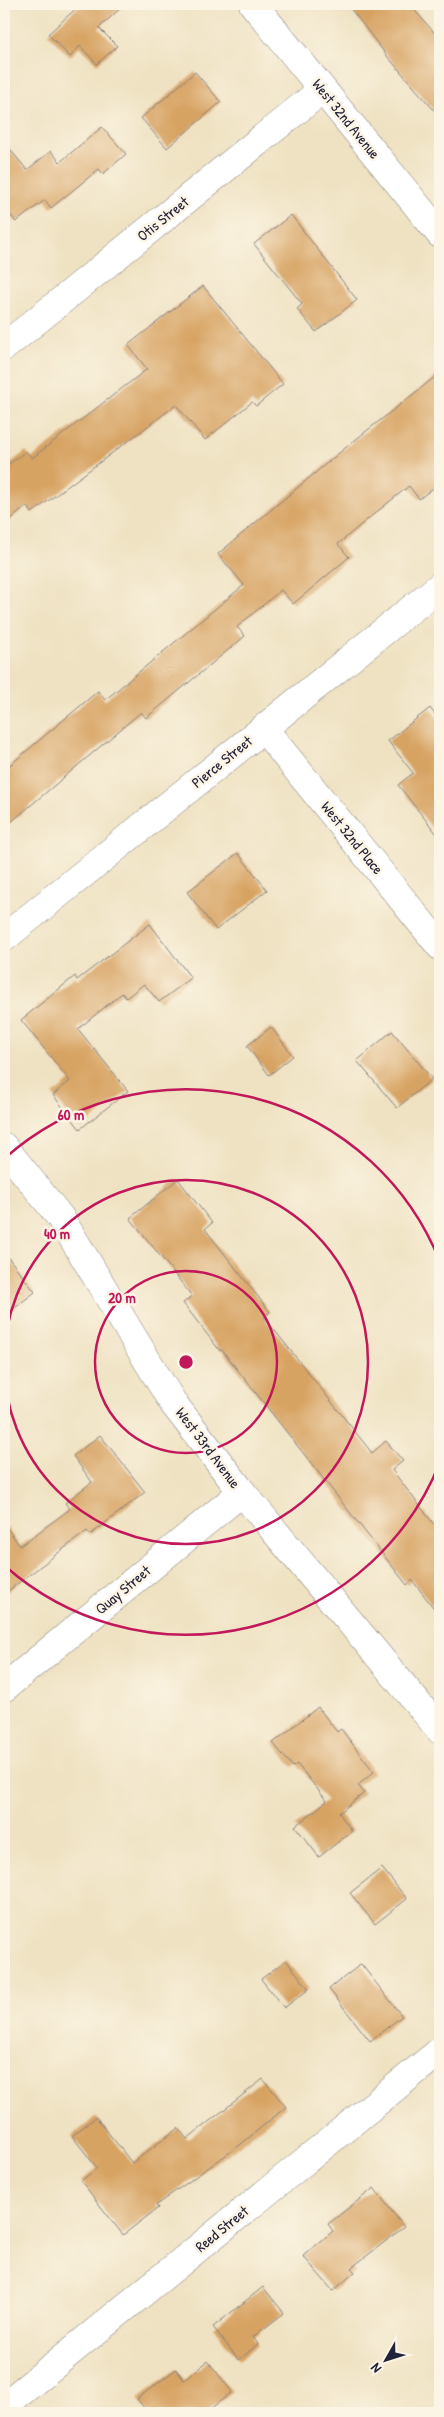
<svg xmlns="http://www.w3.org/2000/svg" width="444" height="2417" font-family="'Patrick Hand',sans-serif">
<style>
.building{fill:#d7a362}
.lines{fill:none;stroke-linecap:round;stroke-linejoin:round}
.minor-casing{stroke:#88827e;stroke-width:29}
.tertiary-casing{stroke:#88827e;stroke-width:29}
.minor{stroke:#fff;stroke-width:28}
.tertiary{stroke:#fff;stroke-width:28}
.ring{fill:none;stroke:#c2185b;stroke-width:2.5}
.labels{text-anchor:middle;stroke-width:5;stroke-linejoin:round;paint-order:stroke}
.street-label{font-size:15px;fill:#22223b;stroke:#fcf5e5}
.centre{fill:#c2185b;stroke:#fcf5e5;stroke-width:2.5}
.ring-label{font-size:15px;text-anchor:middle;font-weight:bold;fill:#c2185b;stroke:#fcf5e5;stroke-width:5;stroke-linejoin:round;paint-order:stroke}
</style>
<rect width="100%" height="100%" fill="#fcf5e5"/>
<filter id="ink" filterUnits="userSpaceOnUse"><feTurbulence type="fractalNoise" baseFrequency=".02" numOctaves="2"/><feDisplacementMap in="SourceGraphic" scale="10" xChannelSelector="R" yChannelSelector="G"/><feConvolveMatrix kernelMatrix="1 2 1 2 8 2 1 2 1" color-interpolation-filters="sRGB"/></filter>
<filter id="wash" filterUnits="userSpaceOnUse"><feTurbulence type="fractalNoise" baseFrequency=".0096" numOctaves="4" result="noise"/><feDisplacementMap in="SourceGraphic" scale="20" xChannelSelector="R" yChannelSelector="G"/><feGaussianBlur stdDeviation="1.12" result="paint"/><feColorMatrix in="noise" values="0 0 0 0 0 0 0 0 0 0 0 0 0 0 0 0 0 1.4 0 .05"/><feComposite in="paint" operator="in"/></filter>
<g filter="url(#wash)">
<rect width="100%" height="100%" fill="#efe2c2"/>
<g id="blocks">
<!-- building -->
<g class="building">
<path d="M 81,4 L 125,4 L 99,28 L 117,46 L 97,64 L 80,46 L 70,57 L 48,34 Z"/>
<path d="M 347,4 L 409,4 L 440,39 L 440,117 L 387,56 Z"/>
<path d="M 195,72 L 221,102 L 167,148 L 141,118 Z"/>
<path d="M 102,127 L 126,154 L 103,174 L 99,169 L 51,208 L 45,200 L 16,222 L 4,207 L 4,142 L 27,170 L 51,151 L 60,162 Z"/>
<path d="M 291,215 L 357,300 L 316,332 L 297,309 L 302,304 L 254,244 Z"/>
<path d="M 203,286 L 283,384 L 256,406 L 252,402 L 205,440 L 176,405 L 32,513 L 27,506 L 4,525 L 4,468 L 26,451 L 32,458 L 147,369 L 128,345 Z"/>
<path d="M 440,373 L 440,483 L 419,499 L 409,486 L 374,514 L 338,544 L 349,557 L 293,604 L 281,590 L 237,627 L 245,636 L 146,718 L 141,712 L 4,828 L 4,770 L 98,691 L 105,700 L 244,585 L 218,554 L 345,448 Z"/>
<path d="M 430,708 L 440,721 L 440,838 L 398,785 L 413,773 L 388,741 Z"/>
<path d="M 238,853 L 267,890 L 216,930 L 187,892 Z"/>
<path d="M 150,924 L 191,978 L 159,1002 L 144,984 L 126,998 L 122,993 L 78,1029 L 128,1091 L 80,1129 L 53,1095 L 70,1081 L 21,1020 L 75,976 L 77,980 Z"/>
<path d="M 271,1027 L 293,1056 L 269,1075 L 247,1046 Z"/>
<path d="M 392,1031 L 432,1079 L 397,1108 L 357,1061 Z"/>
<path d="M 178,1179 L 212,1223 L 205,1229 L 270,1312 L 264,1317 L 372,1453 L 386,1441 L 403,1461 L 392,1470 L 440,1532 L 440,1616 L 412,1580 L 407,1585 L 222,1350 L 220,1351 L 183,1303 L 192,1296 L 130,1218 Z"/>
<path d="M 4,1252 L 35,1292 L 4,1316 Z"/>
<path d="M 100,1435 L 145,1492 L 90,1535 L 87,1531 L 4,1594 L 4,1524 L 20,1546 L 70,1509 L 65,1503 L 92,1482 L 73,1456 Z"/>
<path d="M 318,1707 L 337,1732 L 341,1729 L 374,1772 L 358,1785 L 364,1793 L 339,1813 L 352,1831 L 319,1857 L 295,1826 L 327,1801 L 297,1764 L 293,1767 L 273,1743 Z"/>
<path d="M 382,1868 L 407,1899 L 375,1924 L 350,1893 Z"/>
<path d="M 286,1960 L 309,1989 L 284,2008 L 261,1979 Z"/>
<path d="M 361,1964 L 402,2016 L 370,2041 L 329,1989 Z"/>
<path d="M 263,2079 L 286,2107 L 240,2145 L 156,2205 L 158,2208 L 123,2235 L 81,2181 L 97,2168 L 72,2136 L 96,2117 L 132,2163 L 178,2128 L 187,2139 Z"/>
<path d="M 374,2188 L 404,2227 L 351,2268 L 355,2272 L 333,2291 L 303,2256 L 333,2231 L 328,2224 Z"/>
<path d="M 263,2287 L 284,2313 L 253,2337 L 258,2344 L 239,2360 L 213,2327 Z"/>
<path d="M 208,2361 L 232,2392 L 205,2413 L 148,2413 L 137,2399 L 176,2369 L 184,2380 Z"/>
</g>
</g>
</g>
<g filter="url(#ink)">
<use href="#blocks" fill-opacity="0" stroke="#88827e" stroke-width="1"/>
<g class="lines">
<defs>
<g id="minor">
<path d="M 4,347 L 322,90"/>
<path d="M 264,729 L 440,946"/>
<path d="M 4,1147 L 60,1217 L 173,1403 L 242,1492 L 440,1730"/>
<path d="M 4,1688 L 242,1492"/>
<path d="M 4,2406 L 440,2051"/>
</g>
<g id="tertiary">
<path d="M 253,4 L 440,234"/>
<path d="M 4,938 L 440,586"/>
</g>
</defs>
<!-- minor casing -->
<use href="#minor" class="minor-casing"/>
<!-- tertiary casing -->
<use href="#tertiary" class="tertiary-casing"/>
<!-- minor -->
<use href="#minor" class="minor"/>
<!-- tertiary -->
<use href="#tertiary" class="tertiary"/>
</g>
</g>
<!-- distance rings -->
<g class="ring">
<circle cx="186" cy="1362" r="91"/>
<circle cx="186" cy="1362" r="182"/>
<path d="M440 1462A273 273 0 0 1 5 1566M5 1158A273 273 0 0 1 440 1262"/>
</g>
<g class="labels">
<!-- street labels -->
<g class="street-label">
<text transform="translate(346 119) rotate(51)" y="5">West 32nd Avenue</text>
<text transform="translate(163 219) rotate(-39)" y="5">Otis Street</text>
<text transform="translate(222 762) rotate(-39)" y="5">Pierce Street</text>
<text transform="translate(352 838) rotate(51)" y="5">West 32nd Place</text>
<text transform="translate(208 1448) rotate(53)" y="5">West 33rd Avenue</text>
<text transform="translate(123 1590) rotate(-40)" y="5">Quay Street</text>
<text transform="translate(222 2229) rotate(-39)" y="5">Reed Street</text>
</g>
</g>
<circle cx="186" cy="1362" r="8" class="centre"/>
<g class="ring-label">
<text x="71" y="1120">60 m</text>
<text x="57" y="1239">40 m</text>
<text x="122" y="1303">20 m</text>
</g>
<!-- margin -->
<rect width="444" height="2417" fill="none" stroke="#fcf5e5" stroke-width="20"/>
<!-- north arrow -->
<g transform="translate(386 2360) rotate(231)" stroke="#fcf5e5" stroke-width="4" paint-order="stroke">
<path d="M0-4L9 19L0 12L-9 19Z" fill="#22223b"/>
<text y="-8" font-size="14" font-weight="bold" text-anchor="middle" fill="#22223b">N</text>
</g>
</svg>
